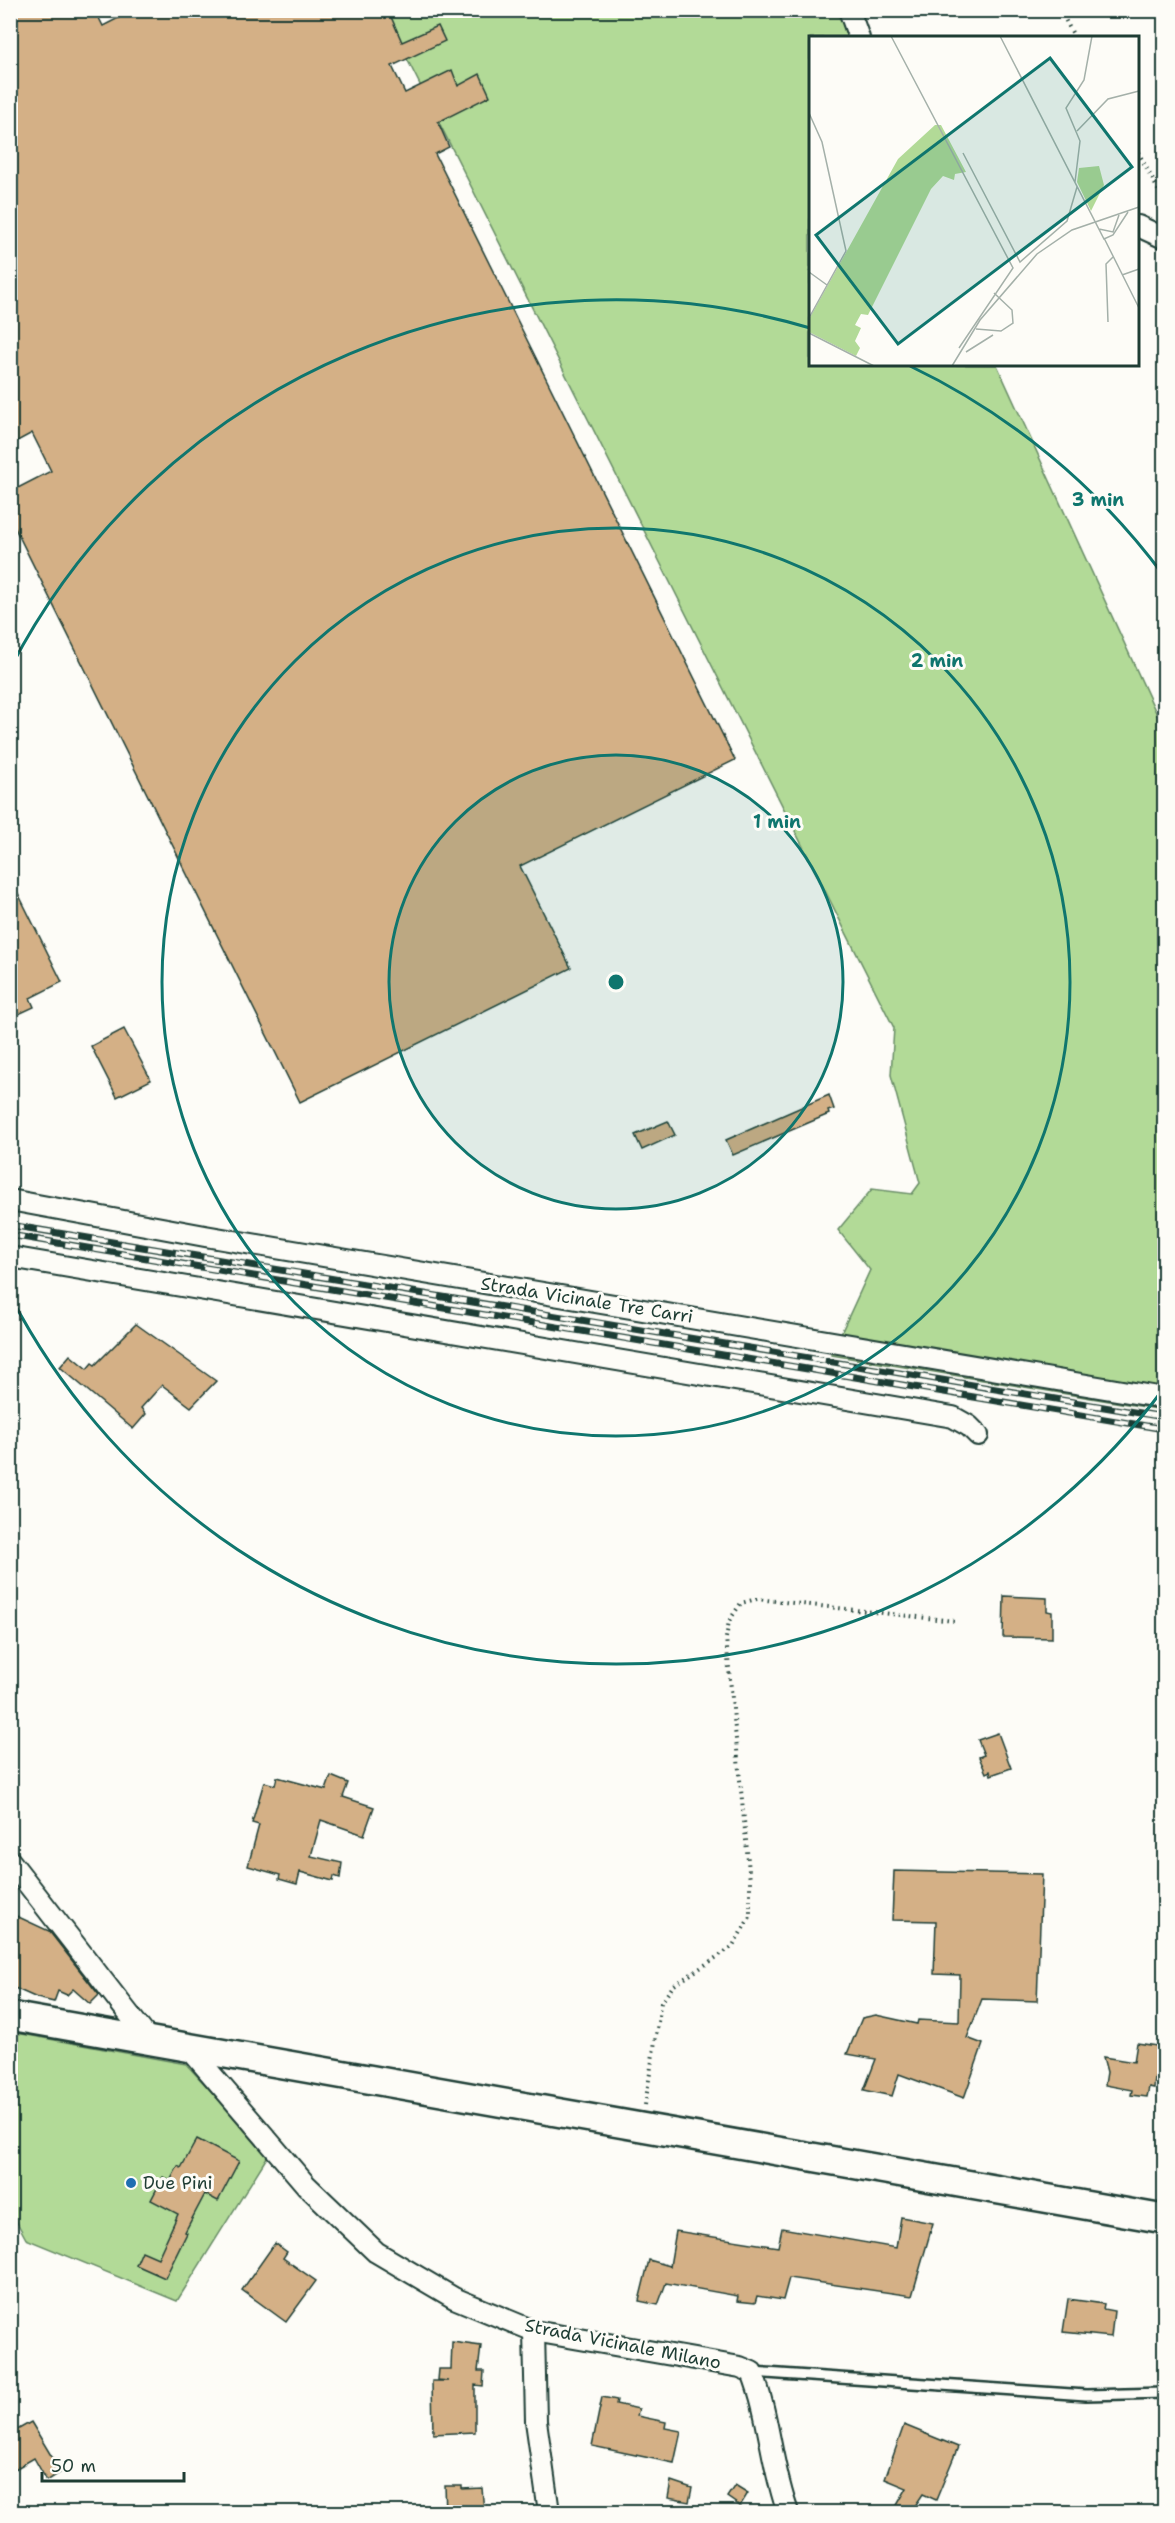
<svg xmlns="http://www.w3.org/2000/svg" width="1175" height="2523" font-family="'Shantell Sans',sans-serif">
<style>
.green{fill:#b2da97;stroke:#688c66;stroke-width:1.5}
.building{fill:#d4b086;stroke:#1f3d34;stroke-width:1.5}
.lines{fill:none;stroke-linecap:round;stroke-linejoin:round}
.lane-casing{stroke:#1f3d34;stroke-width:14}
.street-casing{stroke:#1f3d34;stroke-width:24}
.secondary-casing{stroke:#1f3d34;stroke-width:32}
.path{stroke:#1f3d34;stroke-width:4;stroke-dasharray:1.5 4.5;stroke-linecap:butt}
.lane{stroke:#fdfcf7;stroke-width:9}
.street{stroke:#fdfcf7;stroke-width:20}
.secondary{stroke:#fdfcf7;stroke-width:27}
.rail-casing{stroke:#1f3d34;stroke-width:7}
.rail{stroke:#fdfcf7;stroke-width:4.5;stroke-dasharray:14;stroke-linecap:butt}
.ring{fill:none;stroke:#0f766e;stroke-width:3}
.poi-dot{fill:#1f6fb2;stroke:#fdfcf7;stroke-width:2}
.labels{text-anchor:middle;stroke-width:6;stroke-linejoin:round;paint-order:stroke}
.street-label{font-size:18px;fill:#1f3d34;stroke:#fdfcf7}
.poi-label{font-size:18px;fill:#1f3d34;stroke:#fdfcf7;text-anchor:start}
.inset-road{fill:none;stroke:#a4b0a9;stroke-width:1.5}
.view{fill:#0f766e;fill-opacity:0.15;stroke:#0f766e;stroke-width:3}
.inset-edge{fill:none;stroke:#1f3d34;stroke-width:3}
.centre{fill:#0f766e;stroke:#fdfcf7;stroke-width:3}
.ring-label{font-size:18px;text-anchor:middle;font-weight:bold;fill:#0f766e;stroke:#fdfcf7;stroke-width:6;stroke-linejoin:round;paint-order:stroke}
</style>
<rect width="100%" height="100%" fill="#fdfcf7"/>
<filter id="ink" filterUnits="userSpaceOnUse"><feTurbulence type="fractalNoise" baseFrequency=".0167" numOctaves="2"/><feDisplacementMap in="SourceGraphic" scale="12" xChannelSelector="R" yChannelSelector="G"/><feConvolveMatrix kernelMatrix="1 2 1 2 8 2 1 2 1" color-interpolation-filters="sRGB"/></filter>
<g filter="url(#ink)">
<!-- green -->
<g class="green">
<path d="M 383,11 L 845,11 L 857,37 L 810,38 L 810,364 L 997,365 L 1164,730 L 1164,1410 L 831,1355 L 870,1270 L 838,1230 L 872,1189 L 912,1194 L 920,1183 L 891,1075 L 894,1028 Z"/>
<path d="M 11,2032 L 186,2064 L 269,2154 L 177,2301 L 26,2239 L 11,2211 Z"/>
</g>
<!-- building -->
<g class="building">
<path d="M 10,10 L 95,10 L 103,26 L 134,10 L 388,10 L 402,42 L 438,26 L 445,41 L 392,66 L 405,93 L 452,70 L 458,86 L 480,74 L 490,96 L 438,122 L 449,147 L 435,154 L 735,760 L 520,866 L 571,968 L 300,1102 L 10,518 L 10,492 L 51,471 L 32,433 L 10,445 Z"/>
<path d="M 10,877 L 62,982 L 30,998 L 34,1007 L 10,1018 Z"/>
<path d="M 124,1029 L 151,1080 L 117,1097 L 91,1046 Z"/>
<path d="M 829,1095 L 834,1109 L 828,1111 L 829,1114 L 733,1155 L 726,1140 Z"/>
<path d="M 668,1121 L 675,1135 L 642,1150 L 635,1135 Z"/>
<path d="M 136,1324 L 216,1381 L 191,1407 L 162,1385 L 141,1408 L 146,1414 L 133,1429 L 60,1367 L 70,1355 L 87,1369 L 92,1363 L 95,1365 Z"/>
<path d="M 1004,1596 L 1047,1598 L 1047,1611 L 1052,1612 L 1052,1638 L 1003,1637 Z"/>
<path d="M 998,1733 L 1011,1768 L 991,1775 L 990,1771 L 986,1773 L 979,1757 L 984,1755 L 978,1740 Z"/>
<path d="M 331,1776 L 348,1783 L 343,1797 L 374,1807 L 364,1835 L 321,1820 L 311,1856 L 342,1863 L 340,1878 L 334,1876 L 333,1881 L 300,1872 L 297,1884 L 279,1879 L 280,1875 L 248,1866 L 259,1825 L 252,1823 L 264,1782 L 275,1785 L 277,1777 L 326,1790 Z"/>
<path d="M 894,1871 L 1042,1874 L 1037,2001 L 982,1999 L 967,2038 L 983,2044 L 964,2098 L 899,2074 L 892,2096 L 864,2090 L 876,2059 L 847,2054 L 862,2018 L 876,2015 L 917,2024 L 918,2020 L 959,2022 L 960,1975 L 934,1974 L 936,1921 L 892,1920 Z"/>
<path d="M 10,1913 L 49,1931 L 99,1995 L 90,2004 L 73,1989 L 67,1995 L 58,1991 L 54,2002 L 37,1998 L 10,1986 Z"/>
<path d="M 1137,2043 L 1164,2047 L 1160,2077 L 1155,2077 L 1154,2088 L 1149,2087 L 1147,2097 L 1131,2095 L 1132,2090 L 1105,2085 L 1107,2072 L 1103,2057 L 1134,2062 Z"/>
<path d="M 197,2139 L 239,2161 L 218,2201 L 205,2194 L 185,2232 L 187,2233 L 165,2278 L 136,2265 L 142,2251 L 158,2258 L 178,2214 L 151,2200 L 163,2177 L 170,2181 L 178,2166 L 181,2168 Z"/>
<path d="M 901,2217 L 933,2223 L 912,2296 L 789,2278 L 783,2300 L 757,2296 L 755,2303 L 737,2301 L 738,2296 L 666,2283 L 658,2305 L 639,2301 L 649,2260 L 670,2266 L 676,2231 L 778,2247 L 782,2228 L 896,2248 Z"/>
<path d="M 275,2243 L 287,2252 L 283,2258 L 316,2281 L 286,2322 L 242,2290 Z"/>
<path d="M 1068,2299 L 1104,2304 L 1103,2309 L 1114,2311 L 1111,2337 L 1063,2332 Z"/>
<path d="M 452,2342 L 481,2346 L 478,2371 L 484,2371 L 483,2386 L 475,2385 L 475,2432 L 433,2434 L 432,2381 L 448,2381 L 438,2380 L 439,2369 L 451,2369 Z"/>
<path d="M 602,2397 L 617,2400 L 616,2404 L 639,2409 L 637,2416 L 666,2422 L 665,2428 L 681,2431 L 674,2463 L 592,2446 Z"/>
<path d="M 31,2422 L 61,2472 L 47,2481 L 34,2458 L 10,2472 L 10,2434 Z"/>
<path d="M 904,2425 L 958,2447 L 936,2500 L 923,2494 L 911,2512 L 893,2512 L 907,2488 L 885,2479 Z"/>
<path d="M 671,2481 L 692,2488 L 689,2502 L 668,2498 Z"/>
<path d="M 735,2485 L 748,2493 L 740,2506 L 727,2497 Z"/>
<path d="M 445,2486 L 462,2486 L 462,2489 L 482,2488 L 484,2512 L 446,2512 Z"/>
</g>
<g class="lines">
<defs>
<path id="lane" d="M 752,2372 L 1086,2395 L 1164,2393"/>
<g id="street">
<path d="M 849,10 L 859,38"/>
<path d="M 1138,226 L 1164,238"/>
<path d="M 10,1200 L 205,1236 L 1164,1398"/>
<path d="M 10,1257 L 953,1417 L 969,1426 L 978,1435"/>
<path d="M 10,1861 L 149,2040"/>
<path d="M 188,2047 L 306,2185 L 376,2252 L 454,2298 L 534,2331 L 740,2367 L 752,2372 C 770,2417 771,2467 788,2512"/>
<path d="M 534,2331 L 536,2421 L 549,2512"/>
</g>
<path id="secondary" d="M 10,2016 L 1164,2219"/>
</defs>
<!-- lane casing -->
<use href="#lane" class="lane-casing"/>
<!-- street casing -->
<use href="#street" class="street-casing"/>
<!-- secondary casing -->
<use href="#secondary" class="secondary-casing"/>
<!-- path -->
<g class="path">
<path d="M 1060,10 L 1075,38"/>
<path d="M 1138,152 L 1164,201"/>
<path d="M 645,2105 L 661,2003 L 673,1986 L 732,1947 L 750,1917 L 750,1881 L 726,1638 L 729,1621 L 741,1603 L 757,1599 L 954,1621"/>
</g>
<!-- lane -->
<use href="#lane" class="lane"/>
<!-- street -->
<use href="#street" class="street"/>
<!-- secondary -->
<use href="#secondary" class="secondary"/>
<defs>
<g id="rail">
<path d="M 10,1225 L 1164,1417"/>
<path d="M 10,1235 L 1164,1429"/>
</g>
</defs>
<!-- rail casing -->
<use href="#rail" class="rail-casing"/>
<!-- rail -->
<use href="#rail" class="rail"/>
</g>
</g>
<!-- distance rings -->
<circle cx="616" cy="982" r="227" fill="#0f766e" fill-opacity=".12"/>
<g class="ring">
<circle cx="616" cy="982" r="227"/>
<circle cx="616" cy="982" r="454"/>
<path d="M1164 1388A682 682 0 0 1 11 1297M11 667A682 682 0 0 1 810 328M910 366A682 682 0 0 1 1164 576"/>
</g>
<!-- markers -->
<circle class="poi-dot" cx="131" cy="2183" r="6"/>
<g class="labels">
<!-- street labels -->
<g class="street-label">
<text transform="translate(587 1300) rotate(9)" y="6">Strada Vicinale Tre Carri</text>
<text transform="translate(623 2344) rotate(11)" y="6">Strada Vicinale Milano</text>
</g>
<!-- poi labels -->
<g class="poi-label">
<text x="143" y="2189">Due Pini</text>
</g>
</g>
<!-- overview -->
<g transform="translate(809 36)">
<rect width="330" height="330" fill="#fdfcf7"/>
<path d="M 126,89 L 132,89 L 157,136 L 146,138 L 145,144 L 134,140 L 122,153 L 59,279 L 52,278 L 46,289 L 52,292 L 46,305 L 51,312 L 47,320 L 0,296 L 0,283 L 89,123 ZM 290,130 L 295,149 L 282,175 L 268,146 L 270,132 Z" fill="#b2da97"/>
<path class="inset-road" d="M 82,0 L 204,232 L 150,312M 191,0 L 295,203 L 304,199 L 319,176M 0,77 L 13,106 L 37,215 L 0,282M 268,95 L 299,63 L 330,55M 154,117 L 211,226 L 258,185 L 268,151M 266,146 L 271,105 L 257,72 L 275,44 L 283,0M 290,193 L 304,196 L 310,179M 295,202 L 330,272M 0,236 L 18,249M 313,239 L 330,233M 299,286 L 297,228 L 304,221M 167,293 L 192,295 L 204,287 L 203,274 L 185,257M 0,297 L 65,330M 157,316 L 184,299M 143,330 L 171,284 L 228,218 L 263,194 L 330,171"/>
<path class="view" d="M 241,22 L 323,131 L 89,308 L 7,199 Z"/>
<rect width="330" height="330" class="inset-edge"/>
</g>
<circle cx="616" cy="982" r="9" class="centre"/>
<g class="ring-label">
<text x="1098" y="506">3 min</text>
<text x="937" y="667">2 min</text>
<text x="777" y="828">1 min</text>
</g>
<!-- margin -->
<rect width="1175" height="2523" fill="none" stroke="#fdfcf7" stroke-width="36"/>
<rect x="18" y="18" width="1139" height="2487" fill="none" stroke="#1f3d34" stroke-width="2" filter="url(#ink)"/>
<!-- scale -->
<path d="M42 2472v9h142v-9" fill="none" stroke="#1f3d34" stroke-width="3"/>
<text x="51" y="2472" font-size="18" fill="#1f3d34" stroke="#fdfcf7" stroke-width="4.5" paint-order="stroke">50 m</text>
</svg>
